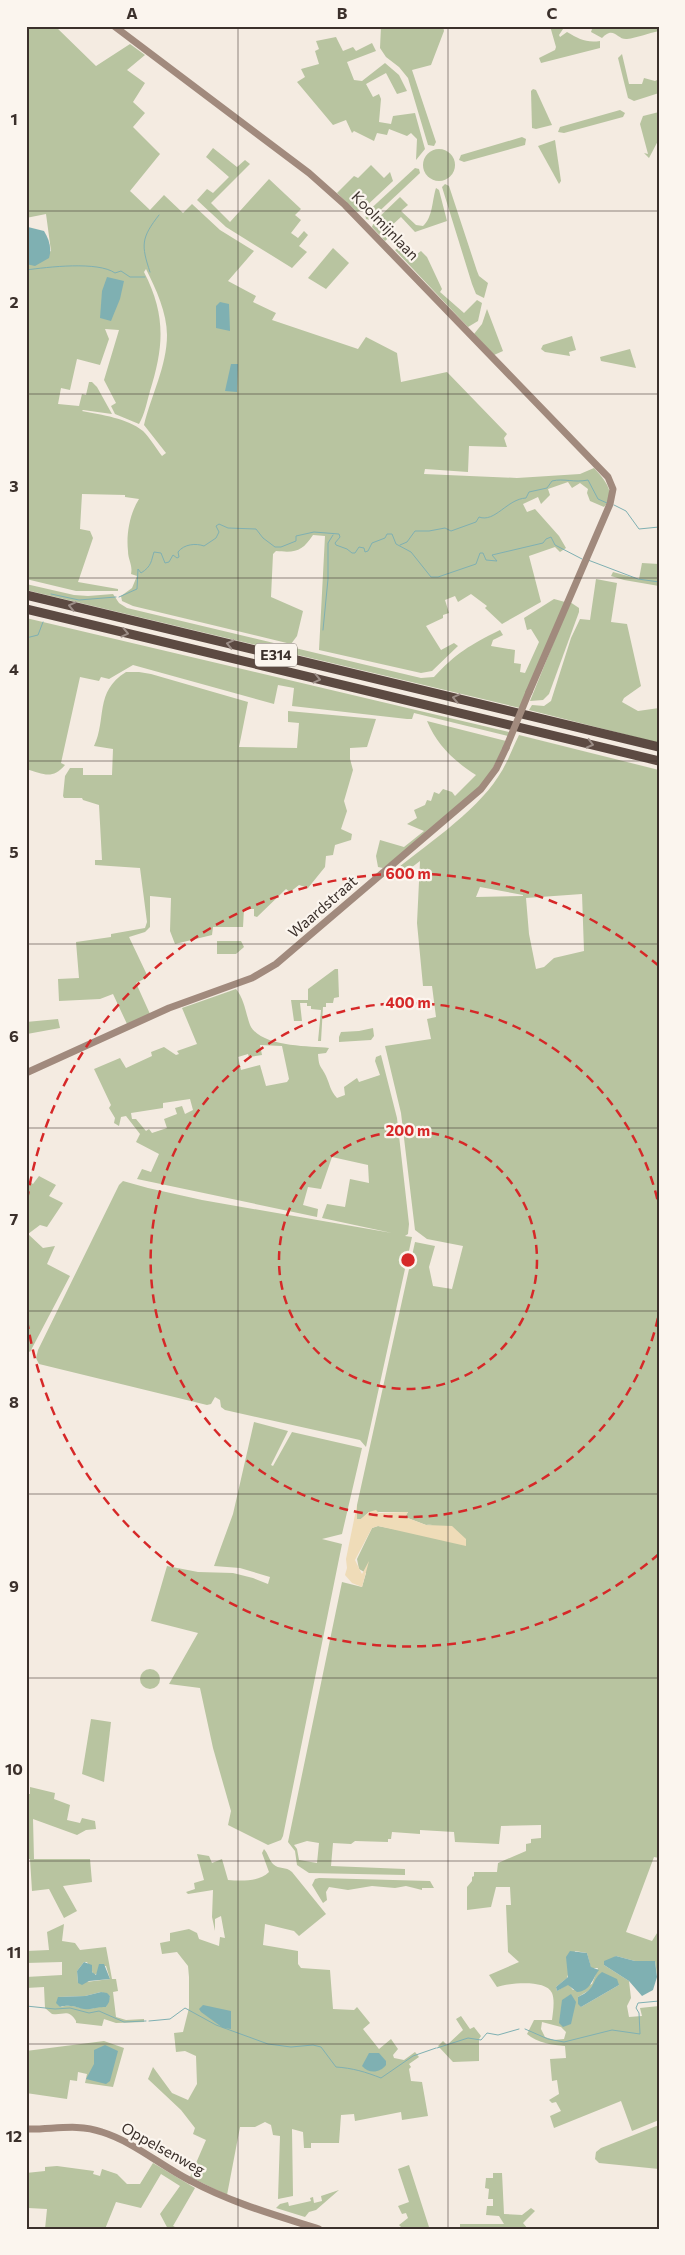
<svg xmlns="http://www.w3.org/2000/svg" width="685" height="2255" font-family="Commissioner,sans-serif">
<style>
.green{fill:#b8c4a0;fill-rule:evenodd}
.sand{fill:#efdcb8}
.water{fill:#7fb0b2}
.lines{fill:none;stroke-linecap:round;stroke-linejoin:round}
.stream{stroke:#7fb0b2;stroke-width:1}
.secondary{stroke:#a18a7d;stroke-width:7}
.highway{stroke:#5c4a42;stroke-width:9}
.secondary-bridge{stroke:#a18a7d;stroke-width:7}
.oneway{stroke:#9c8e87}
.grid{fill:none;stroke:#3b302b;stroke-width:1;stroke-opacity:0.55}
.ring{fill:none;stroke:#d62828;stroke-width:2.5;stroke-dasharray:9 6}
.labels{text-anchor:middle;stroke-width:4.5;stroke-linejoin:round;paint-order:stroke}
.shield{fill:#fbf5ee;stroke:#756b66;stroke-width:1}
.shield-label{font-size:14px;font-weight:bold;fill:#3b302b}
.street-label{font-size:15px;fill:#3b302b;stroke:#fbf5ee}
.centre{fill:#d62828;stroke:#fbf5ee;stroke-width:2.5}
.ring-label{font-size:15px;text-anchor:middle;font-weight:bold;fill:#d62828;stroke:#fbf5ee;stroke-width:4.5;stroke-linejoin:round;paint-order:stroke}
.neatline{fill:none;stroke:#3b302b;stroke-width:2}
.grid-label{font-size:16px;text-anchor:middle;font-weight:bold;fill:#3b302b}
</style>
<rect width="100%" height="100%" fill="#f4ebe1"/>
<!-- green -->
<g class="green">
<path d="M 26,26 L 55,26 L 96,66 L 130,44 L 145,55 L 127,70 L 145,83 L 133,102 L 145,113 L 133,127 L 160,154 L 130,191 L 150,210 L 164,195 L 183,213 L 192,204 L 220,230 L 254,251 L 228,281 L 256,296 L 253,302 L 276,313 L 272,320 L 358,349 L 366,337 L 397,353 L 401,382 L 447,372 L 507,434 L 504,438 L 507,447 L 469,446 L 468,472 L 425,469 L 424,474 L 517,478 L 580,474 L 594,468 C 604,479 618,494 604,507 L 590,501 L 587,493 L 588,489 L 580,483 L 572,488 L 568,482 L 548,489 L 550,495 L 541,504 L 538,497 L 523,504 L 527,512 L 535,509 L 559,536 L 566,548 L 560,552 L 555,547 L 529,556 L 541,602 L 502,624 L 485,608 L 487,606 L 471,594 L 458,602 L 455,596 L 445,600 L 449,613 L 443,615 L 443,618 L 426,626 L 441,650 L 454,643 L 458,646 L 432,671 L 421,673 L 319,650 L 325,536 L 313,535 C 302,551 297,553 276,551 L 273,554 L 271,597 L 303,611 L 297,636 L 291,644 L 133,606 L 122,601 L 121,596 L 132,588 L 137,576 L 131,574 C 133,565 128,560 128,551 C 126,534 130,513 139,499 L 125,497 L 125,495 L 82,494 L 80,529 L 90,531 L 93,538 L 78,582 L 118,589 L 118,591 L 76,591 L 26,579 L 26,264 L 51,251 L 46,214 L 26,218 ZM 146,269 C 156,289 167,313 167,335 C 167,366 151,396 144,425 L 166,453 L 162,456 C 156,448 150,438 143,431 C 127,418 102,415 82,411 L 83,410 L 112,414 L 97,387 L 92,382 L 89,382 L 86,395 L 82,394 L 79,406 L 58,404 L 61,388 L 70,390 L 77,359 L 100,365 L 109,339 L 105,329 L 119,330 L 104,380 L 116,403 L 111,406 L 115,414 L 139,424 C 145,414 147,401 150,391 C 164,346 166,315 144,272 Z"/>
<path d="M 381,26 L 443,26 L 444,31 L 431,65 L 412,70 L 436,142 L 434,146 L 428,145 L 408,78 L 399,67 L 386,57 L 380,48 Z"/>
<path d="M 550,26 L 565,26 L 559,35 L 560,37 L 567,32 C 579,39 586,43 600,41 L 600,48 L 541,63 L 539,58 L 555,50 L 556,47 Z"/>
<path d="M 593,26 L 659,26 L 659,31 C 648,33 637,38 627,39 C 617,40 614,25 602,38 L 591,32 Z"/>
<path d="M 336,37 L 343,51 L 353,47 L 356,51 L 372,43 L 376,51 L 347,62 L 354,80 L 362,81 L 385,63 L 399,75 L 407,91 L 397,94 L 386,73 L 366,84 L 373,97 L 379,94 L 381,99 L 379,122 L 391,124 L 393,116 L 415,113 L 425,149 L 416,160 L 417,139 L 411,133 L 407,136 L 389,129 L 387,135 L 377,133 L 374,141 L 354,131 L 352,133 L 346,120 L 333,125 L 297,82 L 305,77 L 301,69 L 319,64 L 315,51 L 319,49 L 316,41 Z"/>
<path d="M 622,54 L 629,84 L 642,84 L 644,78 L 655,81 L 659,79 L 659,93 L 634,101 L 628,98 L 618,58 Z"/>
<path d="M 533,89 L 536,90 L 552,125 L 536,129 L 532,128 L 531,91 Z"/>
<path d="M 620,110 L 625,113 L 623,117 L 564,133 L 558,132 L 560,127 Z"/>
<path d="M 659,112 L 659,139 L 649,158 L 644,153 L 648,154 L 640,124 L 643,116 Z"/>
<path d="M 522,137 L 526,139 L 525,145 L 464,162 L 459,160 L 461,155 Z"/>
<path d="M 555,140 L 561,181 L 559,184 L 538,146 Z"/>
<path d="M 213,148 L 237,167 L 245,160 L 250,164 L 211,203 L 230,222 L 269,179 L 301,209 L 295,215 L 301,220 L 291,233 L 298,238 L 304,231 L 308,235 L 299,246 L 307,252 L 292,268 L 226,227 L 197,200 L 207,189 L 213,193 L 229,177 L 206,157 Z"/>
<circle cx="439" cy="165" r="16"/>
<path d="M 371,165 L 384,178 L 390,172 L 393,181 L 362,210 L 357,212 L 337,193 L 354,176 L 358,178 Z"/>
<path d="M 415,168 L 419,169 L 420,173 L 370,220 L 366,219 L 365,214 Z"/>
<path d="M 445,184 L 449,186 L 477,271 L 479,276 L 488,283 L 484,298 L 476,294 L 472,284 L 442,187 Z"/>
<path d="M 436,188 L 439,190 L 447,221 L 415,232 L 401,217 L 391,226 L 396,231 L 385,241 L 372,227 L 374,222 L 400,197 L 408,205 L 401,211 L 416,225 L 423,226 C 433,217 432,200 436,188 Z"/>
<path d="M 400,247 L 413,257 L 421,251 L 427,257 L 442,289 L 440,292 L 464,313 L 477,300 L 482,303 L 478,321 L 468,327 L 395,250 Z"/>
<path d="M 333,248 L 349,263 L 326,289 L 308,278 Z"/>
<path d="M 487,309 L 503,351 L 494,355 L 474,334 L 482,324 Z"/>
<path d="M 572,336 L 576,350 L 569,352 L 570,356 L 545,352 L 541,349 L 543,345 Z"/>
<path d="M 630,349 L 636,368 L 601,361 L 600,357 Z"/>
<path d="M 642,563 L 659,564 L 659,586 L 624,580 L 611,576 L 613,572 L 639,579 Z"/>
<path d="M 596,579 L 617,583 L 611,622 L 627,624 L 641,686 L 624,698 L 622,702 L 638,711 L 659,708 L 659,743 L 529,710 L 532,705 L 544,706 L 551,701 L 571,638 L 580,619 L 590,620 Z"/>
<path d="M 26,584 L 74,595 L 88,596 L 113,594 L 119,603 L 127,608 L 421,678 L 434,677 C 456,653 470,645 500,630 L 503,635 L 493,640 L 491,646 L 515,650 L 514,663 L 521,664 L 520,672 L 525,673 L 539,642 L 531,629 L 527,630 L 524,618 L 554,599 L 565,602 L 520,708 L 47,595 L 26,590 Z"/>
<path d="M 570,602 L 579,608 L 579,612 L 549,694 L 543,700 L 530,701 Z"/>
<path d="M 26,618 L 509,732 L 508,736 L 414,713 L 412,719 L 407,719 L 292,706 L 294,688 L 278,685 L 274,704 L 133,665 L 109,679 L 101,677 L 99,681 L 80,677 L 61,763 L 65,765 C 52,780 44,774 26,769 Z"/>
<path d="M 126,672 L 139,672 L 151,674 L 248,702 L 239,747 L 297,748 L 299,723 L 288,722 L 288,711 L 376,719 L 367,747 L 350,748 L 350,759 L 353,770 L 344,801 L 347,811 L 341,829 L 352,834 L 351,840 L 335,845 L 333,855 L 326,856 L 325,867 L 308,888 L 299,885 L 290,892 L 286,889 L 257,917 L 254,916 L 254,909 L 244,909 L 243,927 L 213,927 L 212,935 L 175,944 L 170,931 L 171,898 L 150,896 L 150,927 L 145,932 L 129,937 L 148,977 L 136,983 L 150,1014 L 127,1024 L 113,994 L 100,999 L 59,1001 L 58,979 L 79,978 L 76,942 L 111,937 L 111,934 L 145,928 L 147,922 L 140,868 L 95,865 L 95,860 L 102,860 L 99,805 L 83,800 L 82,798 L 64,798 L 63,796 L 65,776 L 70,768 L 83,768 L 83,775 L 112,775 L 113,749 L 94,746 C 107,719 94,692 126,672 Z"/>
<path d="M 427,721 L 506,741 L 490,774 L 479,789 L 386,866 L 383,868 L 378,867 L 376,856 L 380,840 L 404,847 L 424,831 L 407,824 L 417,818 L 414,810 L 425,805 L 427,800 L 431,801 L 434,792 L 439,794 L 443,789 L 452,792 L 455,796 L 476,775 C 454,761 437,745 427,721 Z"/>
<path d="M 519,735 L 659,770 L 659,1858 L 654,1857 L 626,1932 L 652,1941 L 659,1930 L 659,1988 L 655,1961 L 635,1961 L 616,1956 L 604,1965 L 629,1981 L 631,1998 L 627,2006 L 629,2017 L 642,2016 L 640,2008 L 659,2006 L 659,2120 L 632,2131 L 621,2101 L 554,2128 L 550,2116 L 561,2111 L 556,2102 L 552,2103 L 549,2100 L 559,2094 L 557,2080 L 552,2081 L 550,2059 L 566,2058 L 565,2046 C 553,2045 537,2043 527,2034 L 534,2020 L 552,2020 C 553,2012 555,2000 552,1993 C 546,1979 509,1983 497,1987 L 489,1975 L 519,1962 L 508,1952 L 506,1905 L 511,1905 L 510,1887 L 496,1887 L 491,1907 L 467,1910 L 467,1887 L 472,1881 L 472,1877 L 474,1876 L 474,1872 L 497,1872 L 498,1863 L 526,1851 L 526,1844 L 531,1843 L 531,1839 L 541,1838 L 541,1825 L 501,1826 L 499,1844 L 455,1842 L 454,1832 L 420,1830 L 420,1834 L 392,1832 L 391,1839 L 388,1839 L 388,1842 L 355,1841 L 351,1844 L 333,1843 L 331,1866 L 405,1869 L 405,1875 L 309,1873 L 297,1865 L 295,1851 L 288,1842 L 342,1582 L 362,1587 L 366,1573 L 359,1569 L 357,1559 L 372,1528 L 378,1526 L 399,1530 L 432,1524 L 426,1525 L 405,1517 L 408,1512 L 369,1512 L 361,1519 L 357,1519 L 357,1505 L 415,1242 L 435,1246 L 429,1267 L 433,1286 L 452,1289 L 463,1246 L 427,1239 L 415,1230 L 401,1113 L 385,1046 L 431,1039 L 427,1019 L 436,1017 L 432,986 L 423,986 L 417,923 L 420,861 L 395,880 L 389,875 C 422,848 475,813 498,777 C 507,764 512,749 519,735 ZM 480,887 L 523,895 L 523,896 L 476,897 ZM 582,894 L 584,951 L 554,958 L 544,967 L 536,969 L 529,934 L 526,898 ZM 307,1841 L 319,1843 L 317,1863 L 299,1860 L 297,1849 L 294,1845 ZM 575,1951 L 587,1953 L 591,1968 L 598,1968 L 592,1984 L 573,1990 L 568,1984 L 557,1991 L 556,1987 L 567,1978 ZM 595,1981 L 619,1985 L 581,2007 L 578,1997 L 593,1988 ZM 542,2022 L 561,2027 L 566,2032 L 564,2039 L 554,2040 L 545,2037 L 541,2029 Z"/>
<path d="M 217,941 L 241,941 L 244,947 L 236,954 L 217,954 Z"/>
<path d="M 335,969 L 338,969 L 339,997 L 334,998 L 333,1003 L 326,1003 L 326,1007 L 323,1007 L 321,1041 L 318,1041 L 321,1010 L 311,1009 L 311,1006 L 307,1006 L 307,1003 L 300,1003 L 302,1021 L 294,1021 L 291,1000 L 308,1000 L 308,989 Z"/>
<path d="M 236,989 C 244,998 246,1014 250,1025 C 260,1047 308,1046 329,1048 L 326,1053 L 318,1054 C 319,1069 321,1065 326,1076 C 330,1085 330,1090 337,1098 L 345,1095 L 344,1087 L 357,1078 L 359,1082 L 380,1075 L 375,1061 L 376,1057 L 381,1055 L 397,1118 L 409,1224 L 408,1234 L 405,1236 L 412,1237 L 366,1447 L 360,1440 L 225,1410 L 221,1407 L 220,1400 L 215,1397 L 211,1404 L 207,1405 L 39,1364 L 36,1358 L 38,1350 L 119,1185 L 123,1181 L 148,1188 L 202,1200 L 392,1233 L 322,1218 L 327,1204 L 345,1207 L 350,1179 L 369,1183 L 368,1165 L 332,1157 L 321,1189 L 308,1187 L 303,1205 L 318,1209 L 317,1217 L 137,1179 L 142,1169 L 151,1172 L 159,1154 L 136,1142 L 140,1134 L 126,1116 L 121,1117 L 119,1126 L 114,1123 L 115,1118 L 109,1108 L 111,1105 L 94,1069 L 120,1058 L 126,1068 L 152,1056 L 151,1052 L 164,1047 L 176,1055 L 179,1054 L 177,1051 L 197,1044 L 182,1008 ZM 260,1045 L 282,1046 L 289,1079 L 287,1082 L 266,1086 L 260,1065 L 241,1070 L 238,1057 L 248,1054 L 249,1057 L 262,1055 ZM 190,1099 L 193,1110 L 185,1114 L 182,1106 L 175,1108 L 177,1114 L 164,1119 L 167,1128 L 152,1133 L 149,1129 L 146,1131 L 136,1119 L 132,1119 L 131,1113 L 163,1108 L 163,1103 Z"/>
<path d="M 58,1019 L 60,1028 L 27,1034 L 26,1022 Z"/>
<path d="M 373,1028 L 374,1036 L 371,1040 L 339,1042 L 339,1037 L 341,1032 L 359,1031 Z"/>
<path d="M 39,1176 L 56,1185 L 49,1196 L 63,1203 L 47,1227 L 40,1225 L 28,1234 L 43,1248 L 55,1246 L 47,1264 L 70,1276 L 30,1352 L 26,1349 L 26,1179 L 33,1184 Z"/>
<path d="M 254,1422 L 288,1431 L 271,1465 L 273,1466 L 292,1432 L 362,1448 L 342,1534 L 322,1539 L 342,1544 L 283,1836 L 281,1840 L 268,1845 L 228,1825 L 231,1811 L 213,1748 L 200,1688 L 169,1684 L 198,1633 L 151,1621 L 167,1566 L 198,1572 L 233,1573 L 253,1578 L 268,1584 L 270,1577 L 240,1568 L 214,1566 L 233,1514 Z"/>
<circle cx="150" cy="1679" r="10"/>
<path d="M 91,1719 L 111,1722 L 104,1782 L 82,1774 Z"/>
<path d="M 30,1787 L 55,1793 L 54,1799 L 70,1805 L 67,1820 L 80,1823 L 82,1818 L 95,1821 L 96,1829 L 86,1830 L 77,1835 L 33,1819 L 34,1859 L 90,1859 L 92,1882 L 63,1886 L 77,1911 L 64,1918 L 49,1889 L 32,1891 L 30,1859 L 26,1859 L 26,1794 L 30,1794 Z"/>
<path d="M 264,1849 C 268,1853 269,1860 273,1864 C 279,1870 286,1866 292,1872 L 326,1914 L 299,1936 L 294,1931 L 265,1924 L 263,1945 L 298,1951 L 298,1964 L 301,1968 L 330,1970 L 333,2009 L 354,2010 L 357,2007 L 370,2023 L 363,2029 L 379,2049 L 391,2039 L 398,2049 L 393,2055 L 394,2058 L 404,2060 L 415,2052 L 419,2057 L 409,2064 L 411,2067 L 409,2069 L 411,2081 L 422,2082 L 428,2116 L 402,2120 L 401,2112 L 355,2121 L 354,2114 L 341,2115 L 339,2143 L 311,2143 L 311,2148 L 304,2148 L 303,2132 L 292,2129 L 293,2196 L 278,2199 L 280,2136 L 273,2135 L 271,2125 L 265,2122 L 255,2127 L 240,2127 L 227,2195 L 190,2177 L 206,2140 L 193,2134 L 195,2128 L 181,2110 L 148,2079 L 153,2067 L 172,2093 L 188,2100 L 197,2084 L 196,2056 L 185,2051 L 176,2052 L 174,2033 L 183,2032 L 189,2008 L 189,1977 L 188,1966 L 177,1952 L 162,1954 L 160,1943 L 170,1941 L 170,1933 L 189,1929 L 197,1933 L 199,1939 L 219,1946 L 220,1937 L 225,1938 L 221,1916 L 215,1919 L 215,1931 L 212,1917 L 213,1890 L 188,1894 L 186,1892 L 195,1889 L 194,1883 L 204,1880 L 197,1854 L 209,1856 L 212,1863 L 222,1859 L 228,1880 C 241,1881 259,1882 269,1872 L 262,1853 Z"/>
<path d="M 319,1878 L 430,1881 L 434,1888 L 422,1888 L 422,1890 L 406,1886 L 395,1888 L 372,1886 L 348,1890 L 329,1887 L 326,1892 L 327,1900 L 323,1903 L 312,1885 L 315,1879 Z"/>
<path d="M 64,1924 L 62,1941 L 75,1943 L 80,1950 L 106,1947 L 112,1979 L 116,1979 L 118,1991 L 113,1992 L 116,2017 L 126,2020 L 144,2019 L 144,2022 L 116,2023 L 104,2019 L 102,2026 L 76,2023 L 76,2021 C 68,2008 63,2016 52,2014 L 45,2008 L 44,1987 L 26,1988 L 26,1977 L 62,1975 L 62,1962 L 26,1963 L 26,1951 L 49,1950 L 47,1932 ZM 84,1962 L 87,1962 L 94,1975 L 98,1973 L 99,1966 L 106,1966 L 110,1979 L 78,1983 L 77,1971 ZM 101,1992 L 110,1996 L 106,2007 C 99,2006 96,2008 90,2009 C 79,2010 75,2003 60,2007 L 58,1997 L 85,1996 Z"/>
<path d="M 461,2016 L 470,2029 L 474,2027 L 481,2036 L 479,2039 L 479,2061 L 453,2062 L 438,2046 L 443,2041 L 447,2045 L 463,2030 L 456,2019 Z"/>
<path d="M 104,2041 L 124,2048 L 113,2087 L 85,2083 L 87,2074 L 78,2072 L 77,2081 L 70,2080 L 67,2099 L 26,2093 L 26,2051 Z"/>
<path d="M 659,2125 L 659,2169 L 599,2163 L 595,2159 L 596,2152 L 601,2148 Z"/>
<path d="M 153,2163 L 195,2188 L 173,2226 L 179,2229 L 168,2229 L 160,2214 L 180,2186 L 161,2174 L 141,2208 L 116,2202 L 105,2229 L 45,2229 L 47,2209 L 28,2208 L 26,2173 L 45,2171 L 45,2167 L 57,2166 L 94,2171 L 93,2174 L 100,2176 L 102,2169 L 117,2174 L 127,2184 L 140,2184 Z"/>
<path d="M 409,2165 L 429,2227 L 427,2229 L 403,2229 L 399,2225 L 408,2218 L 406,2213 L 402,2214 L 398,2206 L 409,2202 L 398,2169 Z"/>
<path d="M 493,2173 L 502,2173 L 504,2214 L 522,2215 L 531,2208 L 535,2211 L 523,2223 L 528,2229 L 460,2229 L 460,2224 L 504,2224 L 499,2216 L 486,2215 L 487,2206 L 493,2206 L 493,2199 L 488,2199 L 489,2189 L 485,2188 L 486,2178 L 493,2178 Z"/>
<path d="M 339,2190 L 316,2210 L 309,2212 L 305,2217 L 276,2208 L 280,2204 L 288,2202 L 289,2206 L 311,2201 L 310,2198 L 313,2197 L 314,2203 L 322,2201 L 321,2196 Z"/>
</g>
<!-- sand -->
<path class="sand" d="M 357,1505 L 357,1519 L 361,1519 L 369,1512 L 376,1510 L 379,1513 L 408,1512 L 405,1517 L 426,1525 L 452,1526 L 466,1539 L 466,1546 L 378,1526 L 372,1528 L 355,1560 L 362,1574 L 369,1561 L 362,1587 L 352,1583 L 345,1575 L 347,1568 L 346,1559 Z"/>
<!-- water -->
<g class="water">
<path d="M 28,227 L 44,231 C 49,239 52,248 49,258 L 35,266 L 26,264 Z"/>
<path d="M 107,277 L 124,281 L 120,299 L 111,321 L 100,318 L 102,291 Z"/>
<path d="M 220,302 L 229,304 L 230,331 L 216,328 L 216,306 Z"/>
<path d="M 231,364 L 238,364 L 237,392 L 225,391 Z"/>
<path d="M 570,1951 L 587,1953 L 591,1967 L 599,1970 C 592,1979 591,1991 577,1992 L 568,1985 L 557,1991 L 556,1987 L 568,1977 L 566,1957 Z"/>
<path d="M 616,1956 L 635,1961 L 655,1961 L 657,1977 L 653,1990 L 642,1996 L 629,1981 L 604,1965 L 604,1961 Z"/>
<path d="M 84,1962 L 92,1965 L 92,1972 L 96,1975 L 99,1964 L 104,1964 L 110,1979 L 89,1981 L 82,1985 L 78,1983 L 77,1971 Z"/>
<path d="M 602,1972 L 617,1979 L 619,1985 L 581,2007 L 578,2004 L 578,1997 C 598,1988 590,1981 602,1972 Z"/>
<path d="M 101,1992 L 107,1993 L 110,1996 L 109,2002 L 106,2007 C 99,2007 96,2008 90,2009 C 79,2011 75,2003 60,2007 L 56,2003 L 58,1997 L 85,1996 Z"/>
<path d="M 571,1994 L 576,2002 L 571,2024 L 563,2027 L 559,2023 L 562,2000 Z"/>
<path d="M 203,2005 L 231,2011 L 231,2029 L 223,2028 L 201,2012 L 199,2009 Z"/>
<path d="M 105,2045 L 118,2051 L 110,2081 L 106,2084 L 86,2079 L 94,2064 L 94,2050 Z"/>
<path d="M 369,2053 L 379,2053 L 386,2061 L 386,2065 C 380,2073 369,2074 362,2066 Z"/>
</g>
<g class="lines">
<!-- stream -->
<g class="stream">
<path d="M 26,270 C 48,267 98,261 115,273 L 121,271 L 130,277 L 145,277"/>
<path d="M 150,272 C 141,245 141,238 159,215"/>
<path d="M 614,505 L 626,511 L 639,529 L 659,527"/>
<path d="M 400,545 L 407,542 L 415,531 L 429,531 L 445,528 L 451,531 L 476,522 L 479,517 C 495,523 507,499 526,498 L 529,492 L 547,488 L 552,481 C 564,478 574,483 588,480 L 598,499 L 607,503"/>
<path d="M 588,560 L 638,579 L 659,582"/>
<path d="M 51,594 L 79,600 L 116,597"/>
<path d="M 119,597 L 137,589 L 138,569 L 141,573 C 152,566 151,561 154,552 L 161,553 L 165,563 L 169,562 L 173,555 L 177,558 L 179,557 L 178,552 C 184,544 196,543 204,546 L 216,538 L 219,532 L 216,526 L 219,524 L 228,528 L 256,529 L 263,538 L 275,547 L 281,547 L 296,541 L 296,536 L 314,532 L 339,534 L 340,537 L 335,543 L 336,545 L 347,549 L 352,553 L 355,553 L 359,547 L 364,548 L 365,552 L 368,551 L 372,543 L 385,538 L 387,534 L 392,534 L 396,544 L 411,552 L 431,577 L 438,577 L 476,564 L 480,553 L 483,553 L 486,560 L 497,561 L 492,555 L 543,543 L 546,539 L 551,537 L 555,545 L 582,559"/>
<path d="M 323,630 L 328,579 L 328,543 L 333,535"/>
<path d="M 26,638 L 38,635 L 43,622"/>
<path d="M 26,2006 L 55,2009 L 70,2008 L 89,2013 L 99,2011 L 124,2022 L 146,2021"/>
<path d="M 149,2021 L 170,2019 L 185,2008 L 216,2025 L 268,2044 L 291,2047 L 313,2045 L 321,2047 L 336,2067 C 352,2068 366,2072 381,2078 L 413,2056 L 436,2048"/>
<path d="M 525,2029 L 548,2039 L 564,2042 L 612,2030 L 640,2034 L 639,2013 L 636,2008 L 638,2003 L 659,2001"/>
<path d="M 437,2048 L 468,2038 L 481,2040 L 487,2033 L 498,2035 L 519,2029"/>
</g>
<!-- secondary -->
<g class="secondary">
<path d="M 114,26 L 309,173 L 345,205 L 608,477 L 613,489 L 610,504 L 529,692"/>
<path d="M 26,1073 L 169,1008 L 252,978 L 276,964 L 481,789 L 496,769 L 506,748"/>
<path d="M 26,2129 C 51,2130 77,2123 102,2132 C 134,2142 161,2166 191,2181 C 232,2203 275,2215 319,2229"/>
</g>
<!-- highway -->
<g class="highway">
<path d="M 26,595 L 659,747"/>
<path d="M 26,609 L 659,761"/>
</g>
<!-- secondary-bridge -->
<path class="secondary-bridge" d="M 506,748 L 529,692"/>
</g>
<!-- one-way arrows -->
<defs><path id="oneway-chevron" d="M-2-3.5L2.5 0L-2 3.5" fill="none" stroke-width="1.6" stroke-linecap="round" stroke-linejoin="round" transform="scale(1.25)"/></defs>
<g class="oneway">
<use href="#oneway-chevron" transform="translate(72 606) rotate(-167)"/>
<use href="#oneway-chevron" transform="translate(125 633) rotate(13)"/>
<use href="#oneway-chevron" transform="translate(230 644) rotate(-167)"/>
<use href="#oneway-chevron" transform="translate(317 679) rotate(13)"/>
<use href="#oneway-chevron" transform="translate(456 698) rotate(-167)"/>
<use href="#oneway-chevron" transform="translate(590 744) rotate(14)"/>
</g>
<!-- grid -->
<path class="grid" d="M 238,26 L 238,2229M 448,26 L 448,2229M 26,211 L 659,211M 26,394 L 659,394M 26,578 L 659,578M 26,761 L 659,761M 26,944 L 659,944M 26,1128 L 659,1128M 26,1311 L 659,1311M 26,1494 L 659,1494M 26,1678 L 659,1678M 26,1861 L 659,1861M 26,2044 L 659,2044"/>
<!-- distance rings -->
<g class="ring">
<circle cx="408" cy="1260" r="129"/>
<path d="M658 1318A257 257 0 1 1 658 1202"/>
<path d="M659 1554A386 386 0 0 1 27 1320M27 1200A386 386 0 0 1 659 966"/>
</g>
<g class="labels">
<!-- shield labels -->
<rect class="shield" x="255" y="643.5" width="42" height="23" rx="4"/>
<g class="shield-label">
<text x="276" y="660">E314</text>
</g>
<!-- street labels -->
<g class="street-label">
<text transform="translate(385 226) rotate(46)" y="5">Koolmijnlaan</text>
<text transform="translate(323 907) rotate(-41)" y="5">Waardstraat</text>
<text transform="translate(163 2149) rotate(29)" y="5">Oppelsenweg</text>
</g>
</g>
<circle cx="408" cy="1260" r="8" class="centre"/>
<g class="ring-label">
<text x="408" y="879">600 m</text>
<text x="408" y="1008">400 m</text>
<text x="408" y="1136">200 m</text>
</g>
<!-- border -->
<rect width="685" height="2255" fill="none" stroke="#fbf5ee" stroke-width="55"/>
<rect x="28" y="28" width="630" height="2200" class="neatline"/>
<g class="grid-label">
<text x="132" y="19">A</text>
<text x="342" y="19">B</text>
<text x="552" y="19">C</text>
<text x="14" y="125">1</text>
<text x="14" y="308">2</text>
<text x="14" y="492">3</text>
<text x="14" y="675">4</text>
<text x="14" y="858">5</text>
<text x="14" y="1042">6</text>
<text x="14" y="1225">7</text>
<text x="14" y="1408">8</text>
<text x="14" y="1592">9</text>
<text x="14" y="1775">10</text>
<text x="14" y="1958">11</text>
<text x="14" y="2142">12</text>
</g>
</svg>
